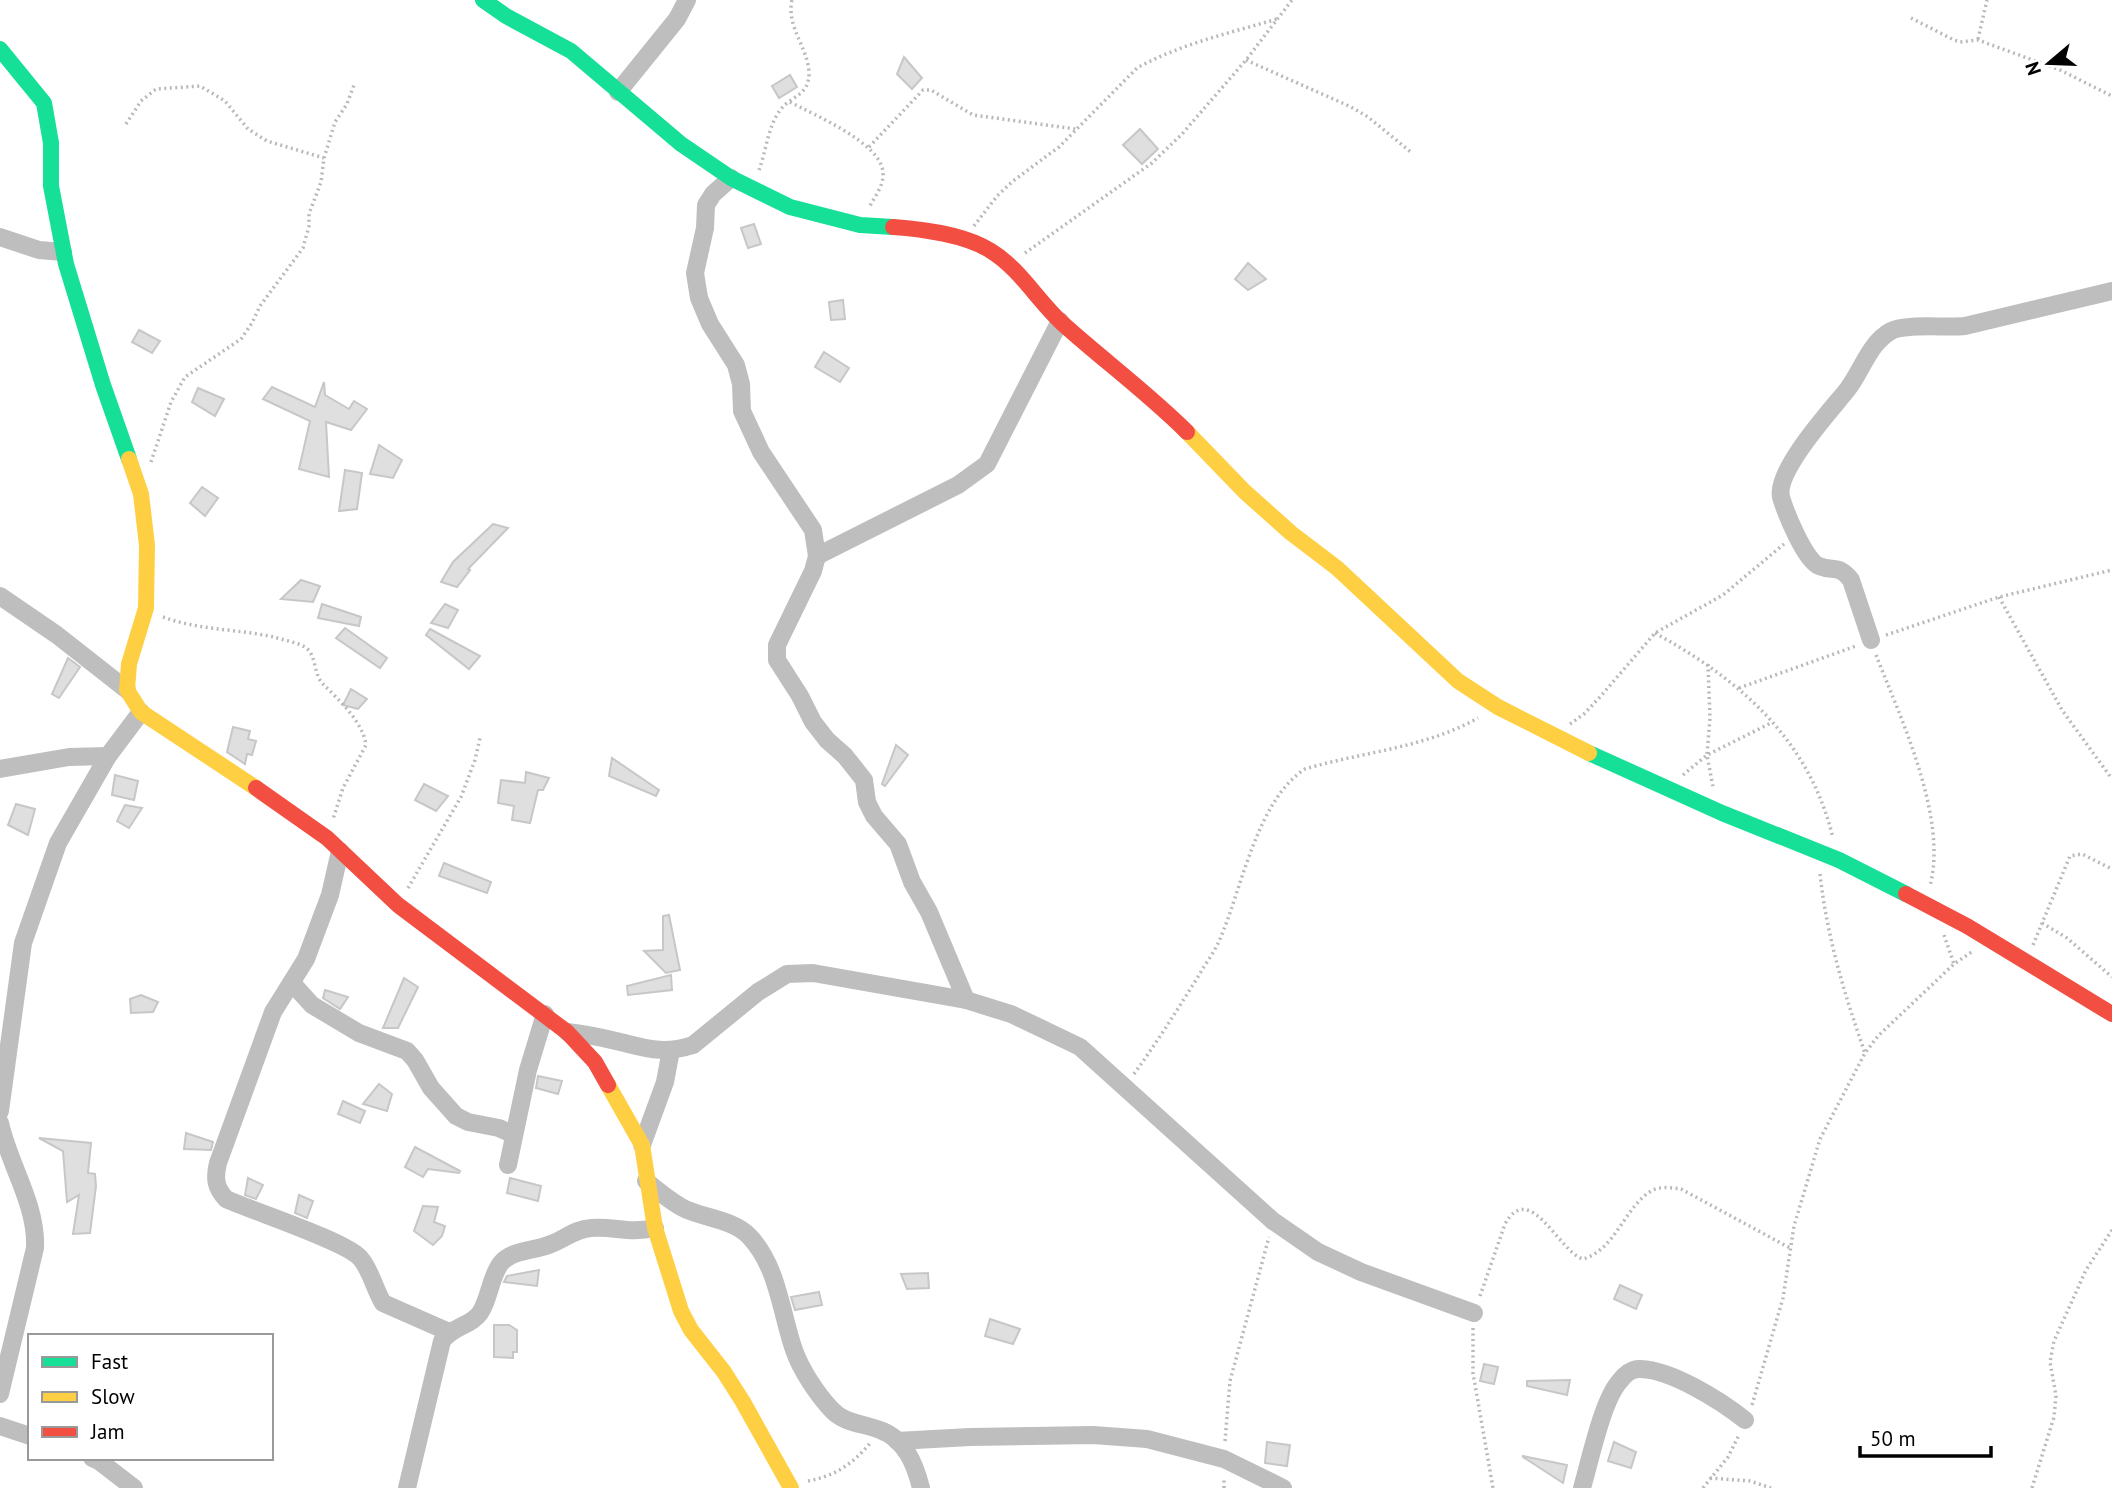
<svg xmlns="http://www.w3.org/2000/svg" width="2112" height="1488" font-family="'PT Sans',sans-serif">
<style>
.building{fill:#dfdfdf;stroke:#c7c7c7;stroke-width:2}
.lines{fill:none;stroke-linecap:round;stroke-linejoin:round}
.path{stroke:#b9b9b9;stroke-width:3.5;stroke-dasharray:2 3.5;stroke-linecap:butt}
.street{stroke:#bebebe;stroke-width:18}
.fast{stroke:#16e098;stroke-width:16}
.slow{stroke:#ffcf43;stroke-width:16}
.jam{stroke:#f24e42;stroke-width:16}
</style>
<rect width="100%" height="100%" fill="#fff"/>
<!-- building -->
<g class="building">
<path d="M 904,57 L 922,78 L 912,89 L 897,74 Z"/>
<path d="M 790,75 L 797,87 L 779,98 L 772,86 Z"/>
<path d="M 1140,129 L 1158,149 L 1142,164 L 1123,145 Z"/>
<path d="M 754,224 L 761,244 L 748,248 L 741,228 Z"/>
<path d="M 1248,263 L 1266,279 L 1248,290 L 1235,279 Z"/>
<path d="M 843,300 L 845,319 L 831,320 L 829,302 Z"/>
<path d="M 139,330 L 160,341 L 152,353 L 132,342 Z"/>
<path d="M 824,352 L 849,368 L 840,382 L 815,367 Z"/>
<path d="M 324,382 L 325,395 L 349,409 L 354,401 L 367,409 L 351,430 L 326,422 L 329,477 L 299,469 L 310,421 L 263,399 L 272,387 L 315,407 Z"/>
<path d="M 198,388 L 224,399 L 215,416 L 192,402 Z"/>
<path d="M 379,445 L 402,460 L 393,478 L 370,474 Z"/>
<path d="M 345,470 L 362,473 L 357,509 L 339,511 Z"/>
<path d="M 202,487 L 218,498 L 205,516 L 190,503 Z"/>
<path d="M 493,524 L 508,528 L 468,569 L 470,570 L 457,587 L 441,582 L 453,562 Z"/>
<path d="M 301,580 L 320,586 L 313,602 L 281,599 Z"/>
<path d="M 322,604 L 361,617 L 359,626 L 318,618 Z"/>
<path d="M 445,604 L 458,610 L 448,628 L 431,623 Z"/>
<path d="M 345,628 L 387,658 L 380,668 L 336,638 Z"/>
<path d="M 430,629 L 480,656 L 469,669 L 426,635 Z"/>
<path d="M 68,658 L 80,667 L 59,698 L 52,694 Z"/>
<path d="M 351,689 L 367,699 L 358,709 L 343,705 Z"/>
<path d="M 233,727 L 250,731 L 248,739 L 256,741 L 252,755 L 247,754 L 245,764 L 227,752 Z"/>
<path d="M 896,745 L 908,755 L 885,786 L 882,784 Z"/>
<path d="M 612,758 L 659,790 L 656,796 L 609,776 Z"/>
<path d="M 526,772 L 549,778 L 543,790 L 538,790 L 530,823 L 512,820 L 514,806 L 498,803 L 501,780 L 525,783 Z"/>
<path d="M 115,775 L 138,781 L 134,800 L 112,795 Z"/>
<path d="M 424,784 L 448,796 L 436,811 L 415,800 Z"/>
<path d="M 16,804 L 35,809 L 28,835 L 8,825 Z"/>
<path d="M 125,805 L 142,808 L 129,828 L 117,821 Z"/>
<path d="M 444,863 L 491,882 L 487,893 L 439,876 Z"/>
<path d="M 669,915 L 680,970 L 666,973 L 644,951 L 663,950 L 663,916 Z"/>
<path d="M 671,975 L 672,990 L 628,995 L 627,986 Z"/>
<path d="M 404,978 L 418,987 L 398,1028 L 383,1028 Z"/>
<path d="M 325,990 L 348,997 L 340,1009 L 323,998 Z"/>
<path d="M 141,995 L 158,1002 L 153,1012 L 131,1013 L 130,999 Z"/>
<path d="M 538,1076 L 562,1081 L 558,1094 L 536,1088 Z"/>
<path d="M 379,1084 L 392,1094 L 387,1111 L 363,1104 Z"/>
<path d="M 343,1101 L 365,1111 L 360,1123 L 338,1114 Z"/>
<path d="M 186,1133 L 213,1142 L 211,1150 L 184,1149 Z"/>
<path d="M 39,1138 L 91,1143 L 88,1173 L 95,1174 L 96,1186 L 90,1233 L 73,1234 L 79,1195 L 67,1202 L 63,1151 Z"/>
<path d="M 415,1147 L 460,1171 L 459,1173 L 428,1169 L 423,1177 L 405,1167 Z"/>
<path d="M 248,1178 L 263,1185 L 256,1199 L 245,1195 Z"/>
<path d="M 510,1178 L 541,1186 L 538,1201 L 507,1193 Z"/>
<path d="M 299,1195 L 313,1201 L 307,1218 L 295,1213 Z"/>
<path d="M 423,1206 L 438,1207 L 434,1222 L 445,1226 L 442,1236 L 433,1245 L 414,1231 Z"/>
<path d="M 539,1270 L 537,1286 L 504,1282 L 507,1276 Z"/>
<path d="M 928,1273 L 929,1288 L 907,1289 L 901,1274 Z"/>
<path d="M 1620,1285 L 1642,1295 L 1636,1309 L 1614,1299 Z"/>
<path d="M 819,1292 L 822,1305 L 795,1310 L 791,1297 Z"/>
<path d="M 990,1319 L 1020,1329 L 1013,1344 L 985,1336 Z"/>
<path d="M 494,1325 L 509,1325 L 517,1330 L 517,1352 L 513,1352 L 513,1358 L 494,1357 Z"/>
<path d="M 1484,1364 L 1498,1367 L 1494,1384 L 1480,1381 Z"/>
<path d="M 1570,1380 L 1567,1395 L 1527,1386 L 1527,1381 Z"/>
<path d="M 1267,1442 L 1290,1445 L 1287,1466 L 1265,1463 Z"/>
<path d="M 1614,1442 L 1636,1452 L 1631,1468 L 1608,1461 Z"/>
<path d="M 1523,1456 L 1567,1465 L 1563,1483 L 1523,1457 Z"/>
</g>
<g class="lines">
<!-- path -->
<g class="path">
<path d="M 1911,18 L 1954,40 L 1960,42 L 1978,40 L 2060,70 L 2112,96"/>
<path d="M 1978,39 L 1987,0"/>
<path d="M 1246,60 L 1351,107 L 1368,117 L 1412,153"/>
<path d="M 790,102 C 814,115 882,143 883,173 C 884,186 874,197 869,208"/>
<path d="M 126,124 L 141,101 L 156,89 L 200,86 L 225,101 L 248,129 L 267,141 L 324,158"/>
<path d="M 869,147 L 923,90 L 931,90 L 973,115 L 1076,129"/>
<path d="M 759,170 C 766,152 768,125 781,109 C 792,95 809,96 809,73 C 808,47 786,27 792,0"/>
<path d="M 974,226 L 997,196 L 1013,181 L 1059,147 L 1137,68 C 1180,44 1230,33 1277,19"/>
<path d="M 1025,253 L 1152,163 L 1182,134 L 1246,60 L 1292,0"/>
<path d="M 151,462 L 171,402 L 185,377 L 241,339 L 252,323 L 260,306 L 303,248 L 309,226 L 309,214 L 321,182 L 324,158 L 335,122 L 347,104 L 354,85"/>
<path d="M 1999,597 L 2062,710 L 2112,779"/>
<path d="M 163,617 C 198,630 237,629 274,637 C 283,640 296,642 305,647 C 317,655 313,674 323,684 C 339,700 363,722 366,745 L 343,788 L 333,819"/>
<path d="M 1655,633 C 1740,680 1809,739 1833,838"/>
<path d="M 1886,635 L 1999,597 L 2112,570"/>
<path d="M 1876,655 C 1901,719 1948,818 1930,886"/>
<path d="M 1708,664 L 1710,718 L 1707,755 L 1713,787"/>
<path d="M 1739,688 L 1856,646"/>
<path d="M 1570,724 L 1584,714 L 1600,697 L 1655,633 L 1723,595 L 1784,544"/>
<path d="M 1683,775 L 1707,755 L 1771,723"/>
<path d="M 1820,874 C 1827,937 1844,993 1865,1053"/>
<path d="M 408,888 L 461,797 L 475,760 L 480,738"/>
<path d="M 2042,923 L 2067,938 L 2112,977"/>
<path d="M 1944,935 L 1954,964"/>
<path d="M 2033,945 L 2070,856 L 2082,854 L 2112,869"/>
<path d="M 1134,1074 C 1157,1042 1178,1009 1199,975 C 1206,963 1215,951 1220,939 C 1242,888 1257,800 1305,769 C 1362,752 1425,748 1478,718"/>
<path d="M 1480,1296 L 1505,1224 C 1530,1179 1559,1252 1583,1259 C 1616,1250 1625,1205 1653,1190 C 1662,1186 1672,1188 1681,1189 L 1790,1248"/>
<path d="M 1473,1328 L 1473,1373 L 1493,1488"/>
<path d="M 1752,1405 L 1783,1298 L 1794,1226 L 1820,1139 L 1865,1053 L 1878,1036 L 1954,964 L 1973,951"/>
<path d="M 1225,1441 L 1230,1381 L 1269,1237"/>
<path d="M 1710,1478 L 1750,1481 L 1771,1488"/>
<path d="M 808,1481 C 835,1476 853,1464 871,1442"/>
<path d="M 1224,1488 L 1224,1477"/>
<path d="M 1703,1488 L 1728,1457 L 1739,1435"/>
<path d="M 2032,1488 L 2054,1417 L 2056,1396 L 2050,1362 L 2054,1341 L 2086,1270 L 2112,1230"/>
</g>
<!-- street -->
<g class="street">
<path d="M 618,92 L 677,19 L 687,0"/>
<path d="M 731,178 L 713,194 L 706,205 L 705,228 L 695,273 L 699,298 L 710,324 L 736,365 L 741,384 L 742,411 L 761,452 L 813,530 L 817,556 L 813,571 L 777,645 L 777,660 L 800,696 L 813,722 L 827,740 L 845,756 L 864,780 L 867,802 L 874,816 L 898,844 L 912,882 L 929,912 L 966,1000"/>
<path d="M 0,237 L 39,250 L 63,252"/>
<path d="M 817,556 L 958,485 L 987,464 L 1060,321"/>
<path d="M 0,596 L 57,635 L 127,690"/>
<path d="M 1871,640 L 1851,580 C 1839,564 1833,572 1819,566 C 1805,561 1785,511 1781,497 C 1775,471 1831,410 1847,390 C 1862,371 1869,343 1891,331 C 1907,323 1945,328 1965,326 L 2112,291"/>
<path d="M 0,769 L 69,757 L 108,756"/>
<path d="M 340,851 L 330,895 L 306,959 L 273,1012 L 218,1163 C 214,1179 216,1188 226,1199 C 252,1211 349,1242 361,1259 C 371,1271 375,1290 383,1303 L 449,1332"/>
<path d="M 292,983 L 312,1005 L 359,1033 L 407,1051 L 415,1060 L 431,1088 L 456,1116 L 468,1122 L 499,1128 L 514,1135"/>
<path d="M 567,1032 C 583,1034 600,1037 616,1041 C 646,1048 662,1055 693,1045 L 758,992 L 787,974 L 813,973 L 966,1000 L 1011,1014 L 1080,1047 L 1273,1221 L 1318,1252 L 1361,1272 L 1474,1313"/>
<path d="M 0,1111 L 23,943 L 58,843 L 108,756 L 141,712"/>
<path d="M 0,1123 C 9,1165 37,1204 35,1248 L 0,1394"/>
<path d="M 642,1145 L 665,1082 L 671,1050"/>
<path d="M 508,1165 L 528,1070 L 545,1014"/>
<path d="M 646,1181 C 658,1191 671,1202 685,1209 C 705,1218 734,1220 749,1236 C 778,1266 781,1313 794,1350 C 801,1370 817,1394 831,1409 C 844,1424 863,1423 880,1430 C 905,1439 915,1464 921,1488"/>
<path d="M 0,1426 L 30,1436"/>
<path d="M 897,1441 L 970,1437 L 1093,1435 L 1147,1439 L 1224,1459 L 1283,1488"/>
<path d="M 92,1458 L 99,1461 L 134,1488"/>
<path d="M 407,1488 L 442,1341 C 452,1326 471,1326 480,1313 C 490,1298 490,1277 501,1263 C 513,1249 536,1251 551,1244 C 565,1239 575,1229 591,1228 C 615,1226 628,1234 655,1228"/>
<path d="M 1582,1488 C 1590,1461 1602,1402 1619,1382 C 1624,1375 1632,1368 1641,1369 C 1672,1370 1721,1401 1745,1420"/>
</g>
<!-- fast -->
<g class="fast">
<path d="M 483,0 L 506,16 L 571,51 L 681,144 L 731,178 L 790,207 L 860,225 L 893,227"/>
<path d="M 0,49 L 44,103 L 51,143 L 51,186 L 66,264 L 103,385 L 129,459"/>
<path d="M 1589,753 L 1722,813 L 1839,860 L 1906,894"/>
</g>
<!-- slow -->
<g class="slow">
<path d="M 1187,432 L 1245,492 L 1291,533 L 1337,568 L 1458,681 L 1498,707 L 1589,753"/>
<path d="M 129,459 L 141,494 L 147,545 L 146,608 L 129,664 L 127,690 L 141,712 L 256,788"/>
<path d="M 608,1085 L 642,1145 L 655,1228 L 681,1311 L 691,1330 L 724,1372 L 743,1402 L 791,1488"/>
</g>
<!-- jam -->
<g class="jam">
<path d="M 893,227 C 922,229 966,235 991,251 C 1020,269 1037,300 1062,323 C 1103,360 1148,393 1187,432"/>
<path d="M 256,788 L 327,838 L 398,905 L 567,1032 L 595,1062 L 608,1085"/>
<path d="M 1906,894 L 1967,926 L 2112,1014"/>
</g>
</g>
<!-- legend -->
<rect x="28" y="1334" width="245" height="126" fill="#ffffff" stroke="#999999" stroke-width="2"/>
<rect x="42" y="1357" width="35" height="10" fill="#16e098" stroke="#999999" stroke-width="2"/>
<text x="91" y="1369" font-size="21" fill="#000000">Fast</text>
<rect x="42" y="1392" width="35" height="10" fill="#ffcf43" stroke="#999999" stroke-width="2"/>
<text x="91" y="1404" font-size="21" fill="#000000">Slow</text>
<rect x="42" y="1427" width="35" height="10" fill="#f24e42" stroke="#999999" stroke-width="2"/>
<text x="91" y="1439" font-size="21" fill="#000000">Jam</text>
<!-- north arrow -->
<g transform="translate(2049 63) rotate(251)" stroke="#ffffff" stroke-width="5" paint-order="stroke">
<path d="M0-5L12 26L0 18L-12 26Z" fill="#000000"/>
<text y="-10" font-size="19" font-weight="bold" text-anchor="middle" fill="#000000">N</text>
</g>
<!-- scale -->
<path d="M1860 1446v10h131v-10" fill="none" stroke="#000000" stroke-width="3.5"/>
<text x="1870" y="1446" font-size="21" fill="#000000" stroke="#ffffff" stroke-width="5" paint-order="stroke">50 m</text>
</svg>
